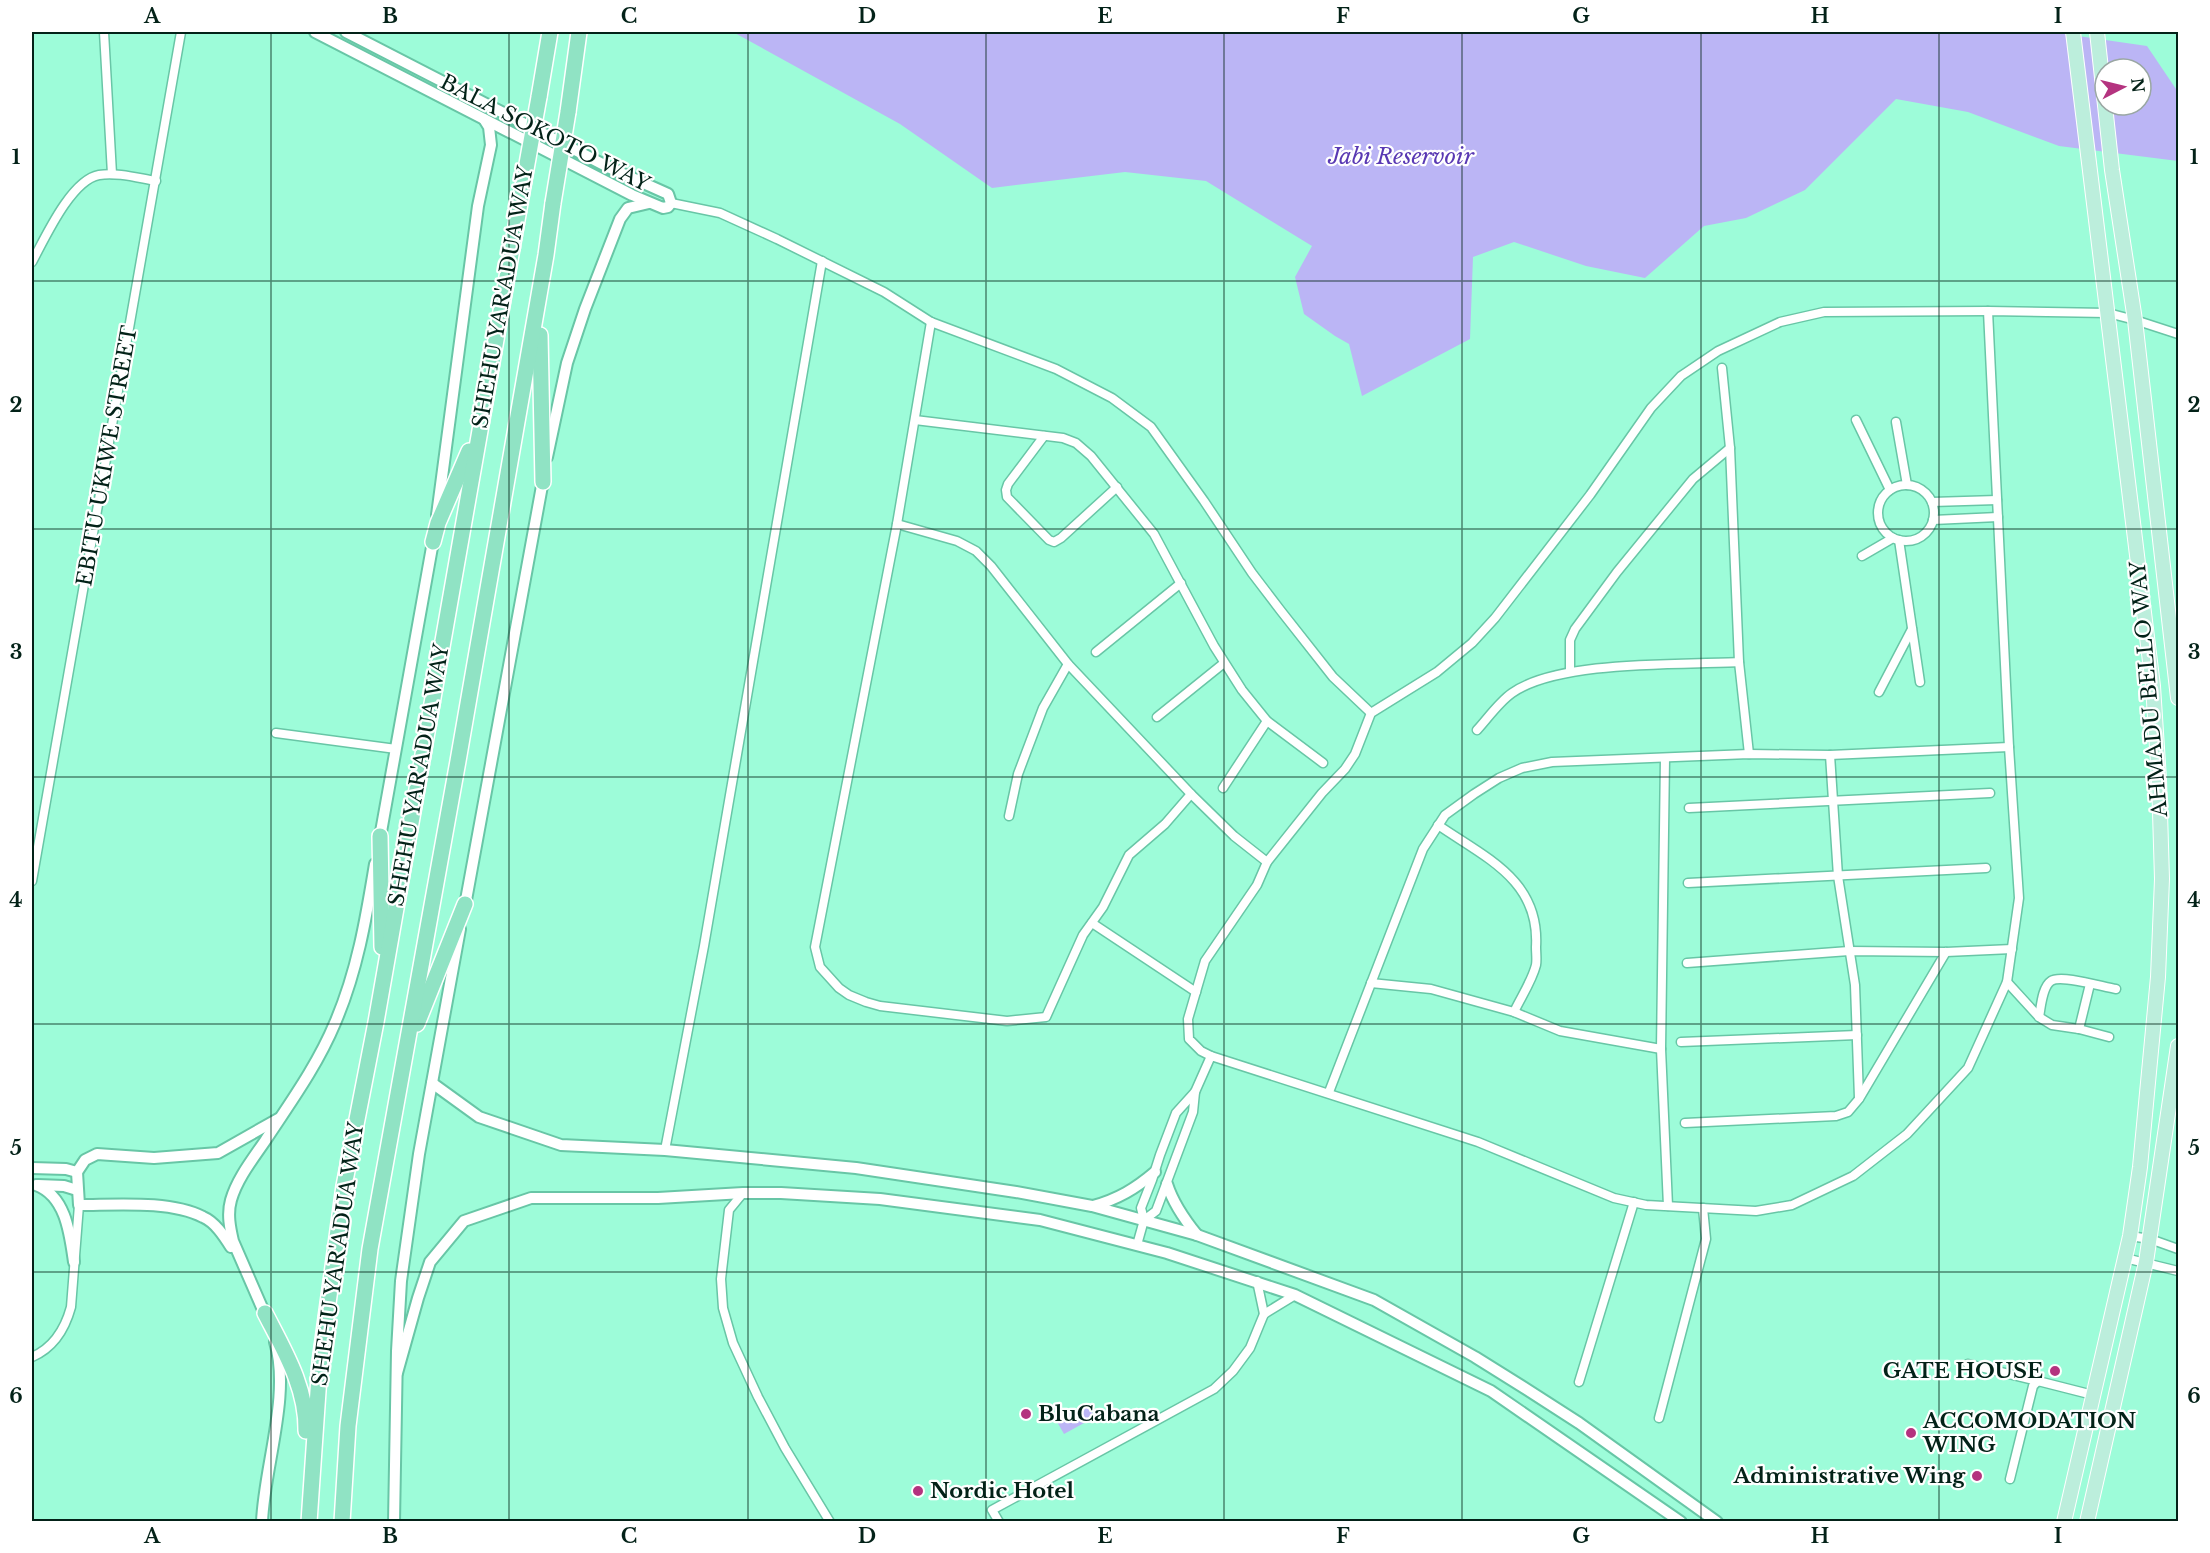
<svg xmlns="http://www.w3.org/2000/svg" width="2210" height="1553" font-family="'Libre Baskerville',serif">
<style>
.water{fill:#bbb5f5;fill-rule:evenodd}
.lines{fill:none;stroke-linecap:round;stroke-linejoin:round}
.minor-casing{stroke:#68c6a6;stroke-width:11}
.tertiary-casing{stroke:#68c6a6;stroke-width:14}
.primary-casing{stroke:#fff;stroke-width:16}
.motorway-casing{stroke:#fff;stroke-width:18}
.minor{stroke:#fff;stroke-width:8}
.tertiary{stroke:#fff;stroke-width:10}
.primary{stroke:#bceedc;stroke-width:14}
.motorway{stroke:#90e3c4;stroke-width:15}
.motorway-bridge-casing{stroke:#fff;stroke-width:18;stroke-linecap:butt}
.motorway-bridge{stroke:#90e3c4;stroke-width:15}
.grid{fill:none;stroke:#032218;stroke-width:1.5;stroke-opacity:0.55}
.poi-dot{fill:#b4337f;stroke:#fff;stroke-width:2}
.labels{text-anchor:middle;stroke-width:4.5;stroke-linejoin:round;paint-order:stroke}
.street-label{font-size:21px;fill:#032218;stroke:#fff}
.poi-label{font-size:21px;font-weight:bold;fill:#032218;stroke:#fff;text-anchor:start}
.water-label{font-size:22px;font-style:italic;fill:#5939b3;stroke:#fff}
.neatline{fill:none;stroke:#032218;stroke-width:2}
.grid-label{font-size:20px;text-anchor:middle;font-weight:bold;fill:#032218}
</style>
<rect width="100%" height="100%" fill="#9dfcd9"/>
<!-- water -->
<g class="water">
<path d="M 733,32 L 2050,32 L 2147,46 L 2178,92 L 2178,161 L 2059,146 L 1968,112 L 1896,99 L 1805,190 L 1746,218 L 1704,226 L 1645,278 L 1586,266 L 1514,242 L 1473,257 L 1470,339 L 1362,396 L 1349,344 L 1335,336 L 1304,314 L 1295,277 L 1312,246 L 1206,181 L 1125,172 L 992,188 L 900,124 ZM 2105,69 L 2141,69 L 2141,105 L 2105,105 Z"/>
<path d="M 1087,1403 L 1095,1417 L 1064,1434 L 1056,1420 Z"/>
</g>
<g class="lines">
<defs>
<g id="minor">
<path d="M 104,32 L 112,174"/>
<path d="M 671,203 L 720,213 L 777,239 L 884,292 L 931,322 L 1056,369 L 1112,398 L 1151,427 L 1204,501 L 1252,573 L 1281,611 L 1333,677 L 1371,713"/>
<path d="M 32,262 C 45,238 71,180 99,175 C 117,172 138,178 156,181"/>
<path d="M 931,322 L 897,524 L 815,947 L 820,967 L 839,988 L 849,995 L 866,1002 L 880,1006 L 1007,1021 L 1046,1017 L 1083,935 L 1103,907 L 1129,855 L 1165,824 L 1191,794"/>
<path d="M 1722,368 L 1730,448 L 1739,662 L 1749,754"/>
<path d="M 915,420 L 1063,438 L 1076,443 L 1091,456 L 1154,534 L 1214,646 L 1242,690 L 1267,721 L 1323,763"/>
<path d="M 1856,420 L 1890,490"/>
<path d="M 1896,422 L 1907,485"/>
<path d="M 1044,436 L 1008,484 L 1006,490 L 1007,497 L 1049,540 L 1054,542 L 1061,538 L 1117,487"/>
<circle cx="1906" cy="513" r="28"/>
<path d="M 1932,502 L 1997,500"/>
<path d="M 1933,520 L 1998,517"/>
<path d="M 897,524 L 957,541 L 976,551 L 991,566 L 1068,664 L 1191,794 L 1234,836 L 1267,862"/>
<path d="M 1899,540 L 1920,682"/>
<path d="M 1862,556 L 1893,538"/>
<path d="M 1096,652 L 1181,583"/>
<path d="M 1570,671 L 1570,640 L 1575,629 L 1617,572 L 1693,479 L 1730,448"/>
<path d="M 1879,692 L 1912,629"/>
<path d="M 1157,717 L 1224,663"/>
<path d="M 1477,730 C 1488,718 1499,702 1512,693 C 1559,660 1680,665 1739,662"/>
<path d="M 276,733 L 396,749"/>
<path d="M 1830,755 L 1838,876 L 1855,985 L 1859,1098"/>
<path d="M 1665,758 L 1661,1049 L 1668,1206"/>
<path d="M 1223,788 L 1267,721"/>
<path d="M 1689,808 L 1990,793"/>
<path d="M 1009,816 L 1018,774 L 1043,708 L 1068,664"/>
<path d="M 1438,825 C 1486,858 1540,880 1536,947 C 1536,953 1537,960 1536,965 C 1532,981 1521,997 1514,1012"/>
<path d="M 32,881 L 181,32"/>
<path d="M 1688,883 L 1986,868"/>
<path d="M 1092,923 L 1196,992"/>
<path d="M 1687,963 L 1849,951 L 1946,952 L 2012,949"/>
<path d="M 2007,982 L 2039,1017 L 2052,1025 L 2079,1029 L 2109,1037"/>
<path d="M 1371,983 L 1431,989 L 1514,1012 L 1560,1031 L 1661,1049"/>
<path d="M 2039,1017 C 2041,1007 2042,987 2051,981 C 2061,974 2103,987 2116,989"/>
<path d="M 2079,1029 L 2090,984"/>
<path d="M 1681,1042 L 1857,1035"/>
<path d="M 1211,1056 L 1201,1051 L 1189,1039 L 1188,1019 L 1205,961 L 1257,885 L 1267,862 L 1322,793 L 1345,769 L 1355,754 L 1371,713 L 1437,672 L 1472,643 L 1495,618 L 1590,495 L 1651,408 L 1681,376 L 1718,351 L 1780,322 L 1824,312 L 1988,311"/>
<path d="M 1329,1092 L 1423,849 L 1445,815 L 1474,794 L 1499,778 L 1522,768 L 1552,762 L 1749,754 L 1830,755 L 2009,747"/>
<path d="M 1685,1123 L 1836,1116 L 1848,1112 L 1859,1099 L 1946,952"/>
<path d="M 665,1150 L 704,946 L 822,261"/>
<path d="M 743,1193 L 729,1210 L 721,1279 L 723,1308 L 733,1343 L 758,1397 L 785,1448 L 830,1522"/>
<path d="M 1144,1220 L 1156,1211 L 1193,1112 L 1195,1092 L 1211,1056 L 1478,1142 L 1614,1198 L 1646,1205 L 1756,1211 L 1792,1205 L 1853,1176 L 1907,1134 L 1968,1068 L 2007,982 L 2019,898 L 2009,747 L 1988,311 L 2108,313 L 2135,320 L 2178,334"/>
<path d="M 2130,1236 L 2150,1239 L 2178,1249"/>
<path d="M 1137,1245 L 1144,1220 L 1141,1208 L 1152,1180 L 1160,1155 L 1176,1113 L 1195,1092"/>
<path d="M 2125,1258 L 2178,1271"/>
<path d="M 1257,1281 L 1264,1314"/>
<path d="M 32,1357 C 53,1348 65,1329 71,1307 L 79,1205"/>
<path d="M 1968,1364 L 2038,1381"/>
<path d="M 1579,1382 L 1634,1202"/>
<path d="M 1659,1418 L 1706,1239 L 1703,1208"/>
<path d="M 2010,1479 L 2033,1386 L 2038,1381 L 2093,1395"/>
<path d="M 999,1522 L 992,1510 L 1214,1389 L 1233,1371 L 1250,1348 L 1264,1314 L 1295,1295"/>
</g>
<g id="tertiary">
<path d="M 315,32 L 632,195 L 663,208 L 668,207 L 671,203 L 668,194 L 610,168 L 346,32"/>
<path d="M 547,457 L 567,363 L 585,309 L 620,219 L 628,208 L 649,203"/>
<path d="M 437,515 L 478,206 L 491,145 L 489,127 L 484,119"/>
<path d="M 379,843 L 434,536"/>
<path d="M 464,911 L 544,475"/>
<path d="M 432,1083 L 479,1117 L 561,1145 L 665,1150 L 856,1168 L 1016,1192 L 1092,1206 L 1197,1235 L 1374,1300 L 1475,1357 L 1523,1387 L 1579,1423 L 1717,1522"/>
<path d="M 32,1168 L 66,1169 L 77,1172"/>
<path d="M 77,1172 L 79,1205 C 115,1205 170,1200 203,1217 C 215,1222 224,1236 231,1247"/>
<path d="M 77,1172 L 85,1160 L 97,1154 L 154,1158 L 218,1153 L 278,1119"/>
<path d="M 1167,1184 C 1173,1203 1184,1219 1197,1235"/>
<path d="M 36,1185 C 66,1196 70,1234 74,1262"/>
<path d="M 38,1185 L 64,1186 L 77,1190"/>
<path d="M 1093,1206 C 1118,1199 1135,1189 1155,1172"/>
<path d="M 267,1319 L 233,1241 C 230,1228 227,1214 231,1200 C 237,1179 252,1160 265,1141 C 290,1103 317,1066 335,1023 C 357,972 366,919 375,864"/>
<path d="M 397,1373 L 418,1298 L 430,1262 L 464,1221 L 531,1198 L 658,1198 L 743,1193 L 781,1193 L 880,1199 L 1040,1220 L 1167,1253 L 1295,1295 L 1491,1391 L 1681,1522"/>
<path d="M 262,1522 C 264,1467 291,1395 275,1342"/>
<path d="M 394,1522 L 397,1351 L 401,1281 L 419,1154 L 460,929"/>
</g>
<g id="primary">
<path d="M 2097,32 L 2112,170 L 2135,320 L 2178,698"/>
<path d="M 2064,1522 L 2130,1236 L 2140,1167 L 2158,977 L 2162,879 L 2159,779 L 2153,686 L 2073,32"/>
<path d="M 2087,1522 L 2146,1262 L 2178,1046"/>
</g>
<g id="motorway">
<path d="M 539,97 L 550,32"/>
<path d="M 568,112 L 579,32"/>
<path d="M 540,335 L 543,482"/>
<path d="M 433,542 L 438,523 L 469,451"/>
<path d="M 380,836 L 382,947"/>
<path d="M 417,1024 L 465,904"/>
<path d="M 265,1313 C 284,1350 307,1388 306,1431"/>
<path d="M 309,1522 L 320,1362 L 344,1186 L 376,1022 L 523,186"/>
<path d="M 342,1522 L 348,1426 L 370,1249 L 458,761 L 546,255 L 553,203"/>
</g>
</defs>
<!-- minor casing -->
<use href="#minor" class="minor-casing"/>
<!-- tertiary casing -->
<use href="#tertiary" class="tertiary-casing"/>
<!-- primary casing -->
<use href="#primary" class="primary-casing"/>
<!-- motorway casing -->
<use href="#motorway" class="motorway-casing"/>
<!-- minor -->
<use href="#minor" class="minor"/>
<!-- tertiary -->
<use href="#tertiary" class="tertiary"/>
<!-- primary -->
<use href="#primary" class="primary"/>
<!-- motorway -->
<use href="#motorway" class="motorway"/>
<defs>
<g id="motorway-bridge">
<path d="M 523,186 L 539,97"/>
<path d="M 553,203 L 568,112"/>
</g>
</defs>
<!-- motorway-bridge casing -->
<use href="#motorway-bridge" class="motorway-bridge-casing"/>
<!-- motorway-bridge -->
<use href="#motorway-bridge" class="motorway-bridge"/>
</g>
<!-- grid -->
<path class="grid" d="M 271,32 L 271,1522M 509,32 L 509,1522M 748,32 L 748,1522M 986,32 L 986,1522M 1224,32 L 1224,1522M 1462,32 L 1462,1522M 1701,32 L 1701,1522M 1939,32 L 1939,1522M 32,281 L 2178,281M 32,529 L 2178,529M 32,777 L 2178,777M 32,1024 L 2178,1024M 32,1272 L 2178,1272"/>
<!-- markers -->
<g class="poi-dot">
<circle cx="2055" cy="1371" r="6"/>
<circle cx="1026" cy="1414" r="6"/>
<circle cx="1911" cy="1433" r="6"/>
<circle cx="1977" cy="1476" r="6"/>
<circle cx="918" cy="1491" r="6"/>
</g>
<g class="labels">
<!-- street labels -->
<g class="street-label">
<text transform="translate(545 133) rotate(27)" y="7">BALA SOKOTO WAY</text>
<text transform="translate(503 297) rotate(-80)" y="7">SHEHU YAR'ADUA WAY</text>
<text transform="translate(107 456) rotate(-80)" y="7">EBITU UKIWE STREET</text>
<text transform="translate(2149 689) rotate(-95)" y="7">AHMADU BELLO WAY</text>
<text transform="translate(419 775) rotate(-80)" y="7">SHEHU YAR'ADUA WAY</text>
<text transform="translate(338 1254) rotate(-82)" y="7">SHEHU YAR'ADUA WAY</text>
</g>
<!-- poi labels -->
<g class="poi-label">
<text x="2043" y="1378" text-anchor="end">GATE HOUSE</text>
<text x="1038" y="1421">BluCabana</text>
<text x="1923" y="1428">ACCOMODATION<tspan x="1923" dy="24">WING</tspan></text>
<text x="1965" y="1483" text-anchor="end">Administrative Wing</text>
<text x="930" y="1498">Nordic Hotel</text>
</g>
<!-- water labels -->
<g class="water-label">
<text x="1401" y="164">Jabi Reservoir</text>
</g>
</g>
<!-- border -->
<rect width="2210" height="1553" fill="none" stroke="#ffffff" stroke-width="66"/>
<!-- north arrow -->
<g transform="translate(2123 87) rotate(83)"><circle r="28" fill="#ffffff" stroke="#9aa7a3" stroke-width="1.5"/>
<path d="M0-4.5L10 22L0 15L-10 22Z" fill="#b4337f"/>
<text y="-9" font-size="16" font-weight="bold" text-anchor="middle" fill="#032218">N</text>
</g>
<rect x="33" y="33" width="2144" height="1487" class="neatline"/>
<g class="grid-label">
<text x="152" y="23">A</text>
<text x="390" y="23">B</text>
<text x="629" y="23">C</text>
<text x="867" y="23">D</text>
<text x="1105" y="23">E</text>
<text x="1343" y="23">F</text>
<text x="1581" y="23">G</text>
<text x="1820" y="23">H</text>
<text x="2058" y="23">I</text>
<text x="16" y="164">1</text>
<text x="2194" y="164">1</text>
<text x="16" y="412">2</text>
<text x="2194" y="412">2</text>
<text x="16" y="659">3</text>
<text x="2194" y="659">3</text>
<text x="16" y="907">4</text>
<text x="2194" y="907">4</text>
<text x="16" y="1155">5</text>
<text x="2194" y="1155">5</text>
<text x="16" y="1403">6</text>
<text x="2194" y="1403">6</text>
<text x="152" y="1543">A</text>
<text x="390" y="1543">B</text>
<text x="629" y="1543">C</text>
<text x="867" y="1543">D</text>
<text x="1105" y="1543">E</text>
<text x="1343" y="1543">F</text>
<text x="1581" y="1543">G</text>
<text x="1820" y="1543">H</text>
<text x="2058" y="1543">I</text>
</g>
</svg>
